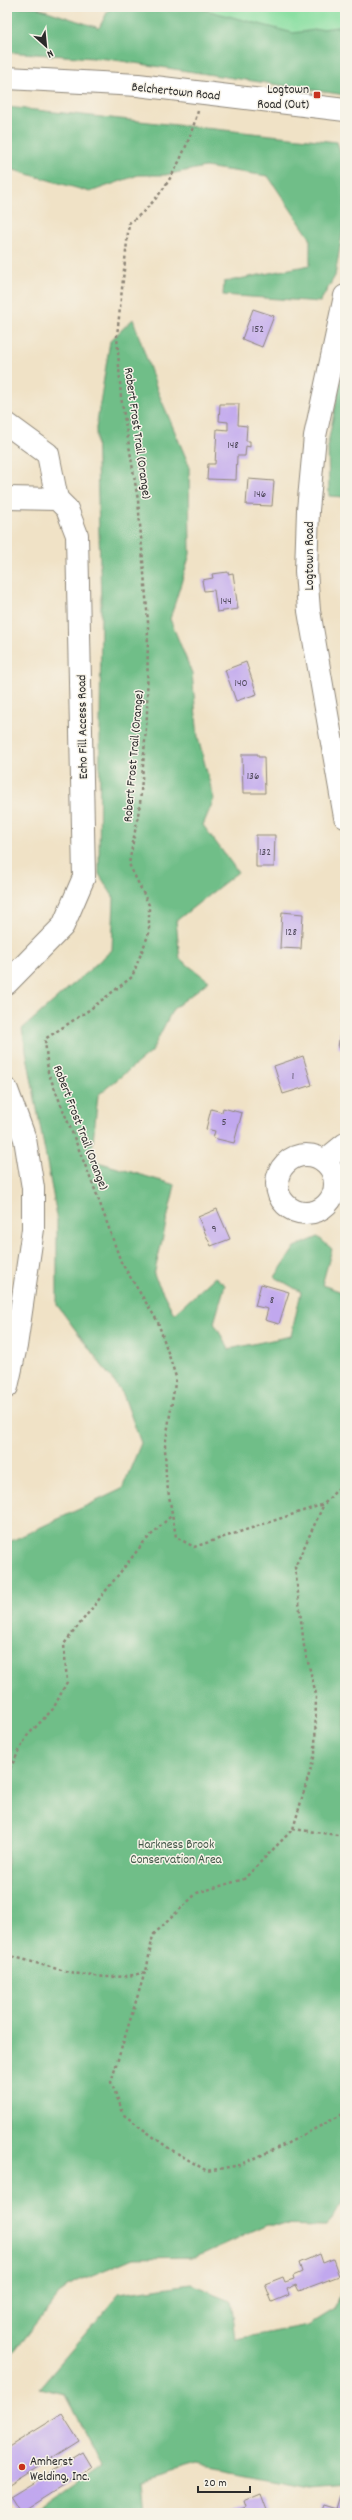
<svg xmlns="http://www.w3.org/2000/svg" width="352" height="2520" font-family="Dekko,sans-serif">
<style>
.green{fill:#8adfa2;stroke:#5a8566}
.forest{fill:#6fbe88;stroke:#4d745a}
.building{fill:#c1a8ee}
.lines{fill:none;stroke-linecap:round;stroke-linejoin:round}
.minor-casing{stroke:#8e8678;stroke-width:24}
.highway-casing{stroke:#8e8678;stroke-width:24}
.path{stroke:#8e8678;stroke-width:2.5;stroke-dasharray:3 3;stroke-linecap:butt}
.minor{stroke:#fff;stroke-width:22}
.highway{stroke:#fff;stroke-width:22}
.poi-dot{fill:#c8321e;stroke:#f7f3e8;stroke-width:1.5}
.labels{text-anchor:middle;stroke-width:3;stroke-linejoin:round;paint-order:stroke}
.number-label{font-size:11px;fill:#504a5c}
.poi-label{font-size:13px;fill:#2b2b2b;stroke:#f7f3e8;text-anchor:end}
.street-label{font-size:13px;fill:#2b2b2b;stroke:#f7f3e8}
.park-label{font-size:13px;fill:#435849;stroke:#f7f3e8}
</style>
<rect width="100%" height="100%" fill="#f7f3e8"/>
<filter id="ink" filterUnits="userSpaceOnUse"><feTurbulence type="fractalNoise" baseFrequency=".025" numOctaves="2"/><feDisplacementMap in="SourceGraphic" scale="8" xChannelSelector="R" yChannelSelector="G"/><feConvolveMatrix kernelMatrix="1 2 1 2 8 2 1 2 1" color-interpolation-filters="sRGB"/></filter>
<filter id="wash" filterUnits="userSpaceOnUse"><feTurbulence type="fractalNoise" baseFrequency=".012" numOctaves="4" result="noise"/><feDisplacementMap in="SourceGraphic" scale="16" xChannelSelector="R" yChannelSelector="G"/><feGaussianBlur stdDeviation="0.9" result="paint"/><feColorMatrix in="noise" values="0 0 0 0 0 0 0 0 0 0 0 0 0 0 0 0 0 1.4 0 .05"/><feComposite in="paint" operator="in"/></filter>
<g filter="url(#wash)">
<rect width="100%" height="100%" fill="#f0e2c6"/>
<!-- green -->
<path class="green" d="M 109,7 L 345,7 L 345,67 L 161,27 Z"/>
<!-- forest -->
<g class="forest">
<path d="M 7,7 L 35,7 L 99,28 L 110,7 L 194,7 L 293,33 L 345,26 L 345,95 L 108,59 L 7,52 Z"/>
<path d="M 7,107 L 337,142 L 345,165 L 345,217 L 335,276 L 320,302 L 223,295 L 224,282 L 310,265 L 310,238 L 268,176 L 205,167 L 165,175 L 138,175 L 90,192 L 7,168 Z"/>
<path d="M 133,319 L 158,392 L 189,465 L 190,554 L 170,619 L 192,673 L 198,738 L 214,799 L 203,825 L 238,872 L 176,921 L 180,959 L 209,981 L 173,1009 L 151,1052 L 98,1095 L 91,1160 L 175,1185 L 154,1275 L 174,1314 L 215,1277 L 225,1285 L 214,1323 L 229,1349 L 291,1336 L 301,1292 L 275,1277 L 295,1247 L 318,1237 L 332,1249 L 322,1285 L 345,1293 L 345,2198 L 327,2226 L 267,2225 L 196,2257 L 133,2258 L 66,2286 L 7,2361 L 7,1543 L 122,1489 L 141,1443 L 123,1394 L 57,1305 L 57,1216 L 22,1029 L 112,950 L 114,898 L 99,874 L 101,601 L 96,428 L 110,341 Z"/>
<path d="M 345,358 L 345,497 L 329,496 L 328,443 Z"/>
<path d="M 345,2281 L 345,2483 L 307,2486 L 198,2465 L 142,2481 L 145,2513 L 33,2513 L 102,2465 L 65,2394 L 39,2388 L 119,2294 L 191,2284 L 231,2300 L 236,2339 L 308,2325 L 334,2309 Z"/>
</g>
<g id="blocks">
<!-- building -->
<g class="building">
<path d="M 253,309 L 274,316 L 262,347 L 242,339 Z"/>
<path d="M 220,404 L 239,404 L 238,425 L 247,426 L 246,441 L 250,441 L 250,447 L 246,446 L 245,456 L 237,456 L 236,480 L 207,479 L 208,464 L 215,464 L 217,429 L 228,430 L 228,422 L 219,421 Z"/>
<path d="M 248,479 L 274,481 L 272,506 L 246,505 Z"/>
<path d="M 228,572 L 228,574 L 233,573 L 238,609 L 217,612 L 214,590 L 204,591 L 202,580 L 213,578 L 212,574 Z"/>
<path d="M 246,662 L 257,694 L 236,701 L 225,670 Z"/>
<path d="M 242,754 L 258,754 L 258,757 L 264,757 L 265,793 L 243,793 Z"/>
<path d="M 256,835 L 275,835 L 274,867 L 256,867 Z"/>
<path d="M 282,912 L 303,914 L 301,949 L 280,948 Z"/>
<path d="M 342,1016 L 345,1017 L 345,1049 L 338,1048 Z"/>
<path d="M 303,1056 L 312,1085 L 283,1094 L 274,1066 Z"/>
<path d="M 223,1108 L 242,1113 L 234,1143 L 213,1138 L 215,1131 L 206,1129 L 211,1109 L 222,1112 Z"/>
<path d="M 217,1209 L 230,1239 L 211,1246 L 198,1217 Z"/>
<path d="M 261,1284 L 289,1292 L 279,1324 L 265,1320 L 268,1309 L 255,1306 Z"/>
<path d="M 320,2254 L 323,2263 L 333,2259 L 339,2276 L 299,2291 L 296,2285 L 287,2289 L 289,2295 L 272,2302 L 265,2284 L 283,2277 L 285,2282 L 294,2279 L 293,2276 L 302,2272 L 299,2263 Z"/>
<path d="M 62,2414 L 79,2441 L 7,2486 L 7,2448 Z"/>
<path d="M 83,2452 L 92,2467 L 20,2513 L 10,2497 Z"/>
<path d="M 261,2494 L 268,2513 L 230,2513 L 246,2507 L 244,2501 Z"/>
<path d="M 340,2495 L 345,2496 L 345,2513 L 320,2513 L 323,2505 L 336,2509 Z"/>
</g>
</g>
</g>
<g filter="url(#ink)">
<use href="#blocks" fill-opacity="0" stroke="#8e8678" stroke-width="1"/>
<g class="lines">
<defs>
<g id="minor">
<path d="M 345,296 L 315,436 L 308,510 L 306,571 L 309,611 L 345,817"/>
<path d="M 7,424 L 48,454 L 57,499"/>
<path d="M 7,498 L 57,499 L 67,509 L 77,535 L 84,877 L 63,926 L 7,983"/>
<path d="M 7,1090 L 25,1139 L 33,1188 L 33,1229 L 16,1346 L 7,1387"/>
<circle cx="306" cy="1184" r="29"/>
<path d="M 324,1161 L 345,1144"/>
</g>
<path id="highway" d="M 7,78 L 138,85 L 345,110"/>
</defs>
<!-- minor casing -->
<use href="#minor" class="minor-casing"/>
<!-- highway casing -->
<use href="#highway" class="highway-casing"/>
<!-- path -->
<g class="path">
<path d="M 198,111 C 186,153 166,198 129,223 L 117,336 L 121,397 L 138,500 L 148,622 L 147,715 L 140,804 L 129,864 L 149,905 L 149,933 L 132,977 L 89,1010 L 45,1039 L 48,1072 L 97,1195 L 121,1262 L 158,1322 L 176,1377 L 165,1446 L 166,1478 L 176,1537 L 194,1547 L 324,1504 L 345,1481"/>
<path d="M 7,1774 L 27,1736 L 53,1709 L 67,1682 L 64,1644 L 144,1542 L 172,1515"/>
<path d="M 293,1829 L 345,1836"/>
<path d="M 7,1955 C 54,1967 97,1986 146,1972 L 153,1935 L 197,1893 L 244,1879 L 293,1829 L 315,1754 L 316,1694 L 304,1646 L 295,1567 L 324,1504"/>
<path d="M 145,1972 L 111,2082 L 124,2115 L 167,2147 L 207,2171 L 240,2165 L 288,2143 L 345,2113"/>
</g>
<!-- minor -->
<use href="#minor" class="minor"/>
<!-- highway -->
<use href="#highway" class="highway"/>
</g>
</g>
<!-- markers -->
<g class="poi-dot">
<rect x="313" y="91" width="8" height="8" rx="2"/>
<circle cx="22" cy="2467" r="4"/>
</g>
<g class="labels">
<!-- number labels -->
<g class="number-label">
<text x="258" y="332">152</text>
<text x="233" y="448">148</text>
<text x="260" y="497">146</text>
<text x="226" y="604">144</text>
<text x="241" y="686">140</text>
<text x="253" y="779">136</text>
<text x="265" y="855">132</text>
<text x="291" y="935">128</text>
<text x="293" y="1079">1</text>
<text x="224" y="1125">5</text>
<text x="214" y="1232">9</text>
<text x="272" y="1303">8</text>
</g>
<!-- poi labels -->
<g class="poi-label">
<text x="309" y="93">Logtown<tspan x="309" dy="15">Road (Out)</tspan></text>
<text x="30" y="2465" text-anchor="start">Amherst<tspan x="30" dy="15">Welding, Inc.</tspan></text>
</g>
<!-- street labels -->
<g class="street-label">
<text transform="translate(176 90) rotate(6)" y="5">Belchertown Road</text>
<text transform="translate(139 433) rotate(82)" y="5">Robert Frost Trail (Orange)</text>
<text transform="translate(308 556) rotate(-90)" y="5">Logtown Road</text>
<text transform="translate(81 727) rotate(-91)" y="5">Echo Fill Access Road</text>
<text transform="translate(132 756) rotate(-85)" y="5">Robert Frost Trail (Orange)</text>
<text transform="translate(82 1127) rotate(69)" y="5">Robert Frost Trail (Orange)</text>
</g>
<!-- park labels -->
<g class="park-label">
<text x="176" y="1848">Harkness Brook<tspan x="176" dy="15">Conservation Area</tspan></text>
</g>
</g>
<!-- margin -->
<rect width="352" height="2520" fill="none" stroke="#f7f3e8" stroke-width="24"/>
<!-- north arrow -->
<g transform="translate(46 46) rotate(153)" stroke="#f7f3e8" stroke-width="3" paint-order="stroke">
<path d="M0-3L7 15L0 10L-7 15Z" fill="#2b2b2b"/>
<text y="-6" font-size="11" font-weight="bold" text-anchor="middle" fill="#2b2b2b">N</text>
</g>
<!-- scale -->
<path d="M198 2486v6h52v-6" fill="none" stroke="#2b2b2b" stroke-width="2"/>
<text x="204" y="2486" font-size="12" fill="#2b2b2b" stroke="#f7f3e8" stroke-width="3" paint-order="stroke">20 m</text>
</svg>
